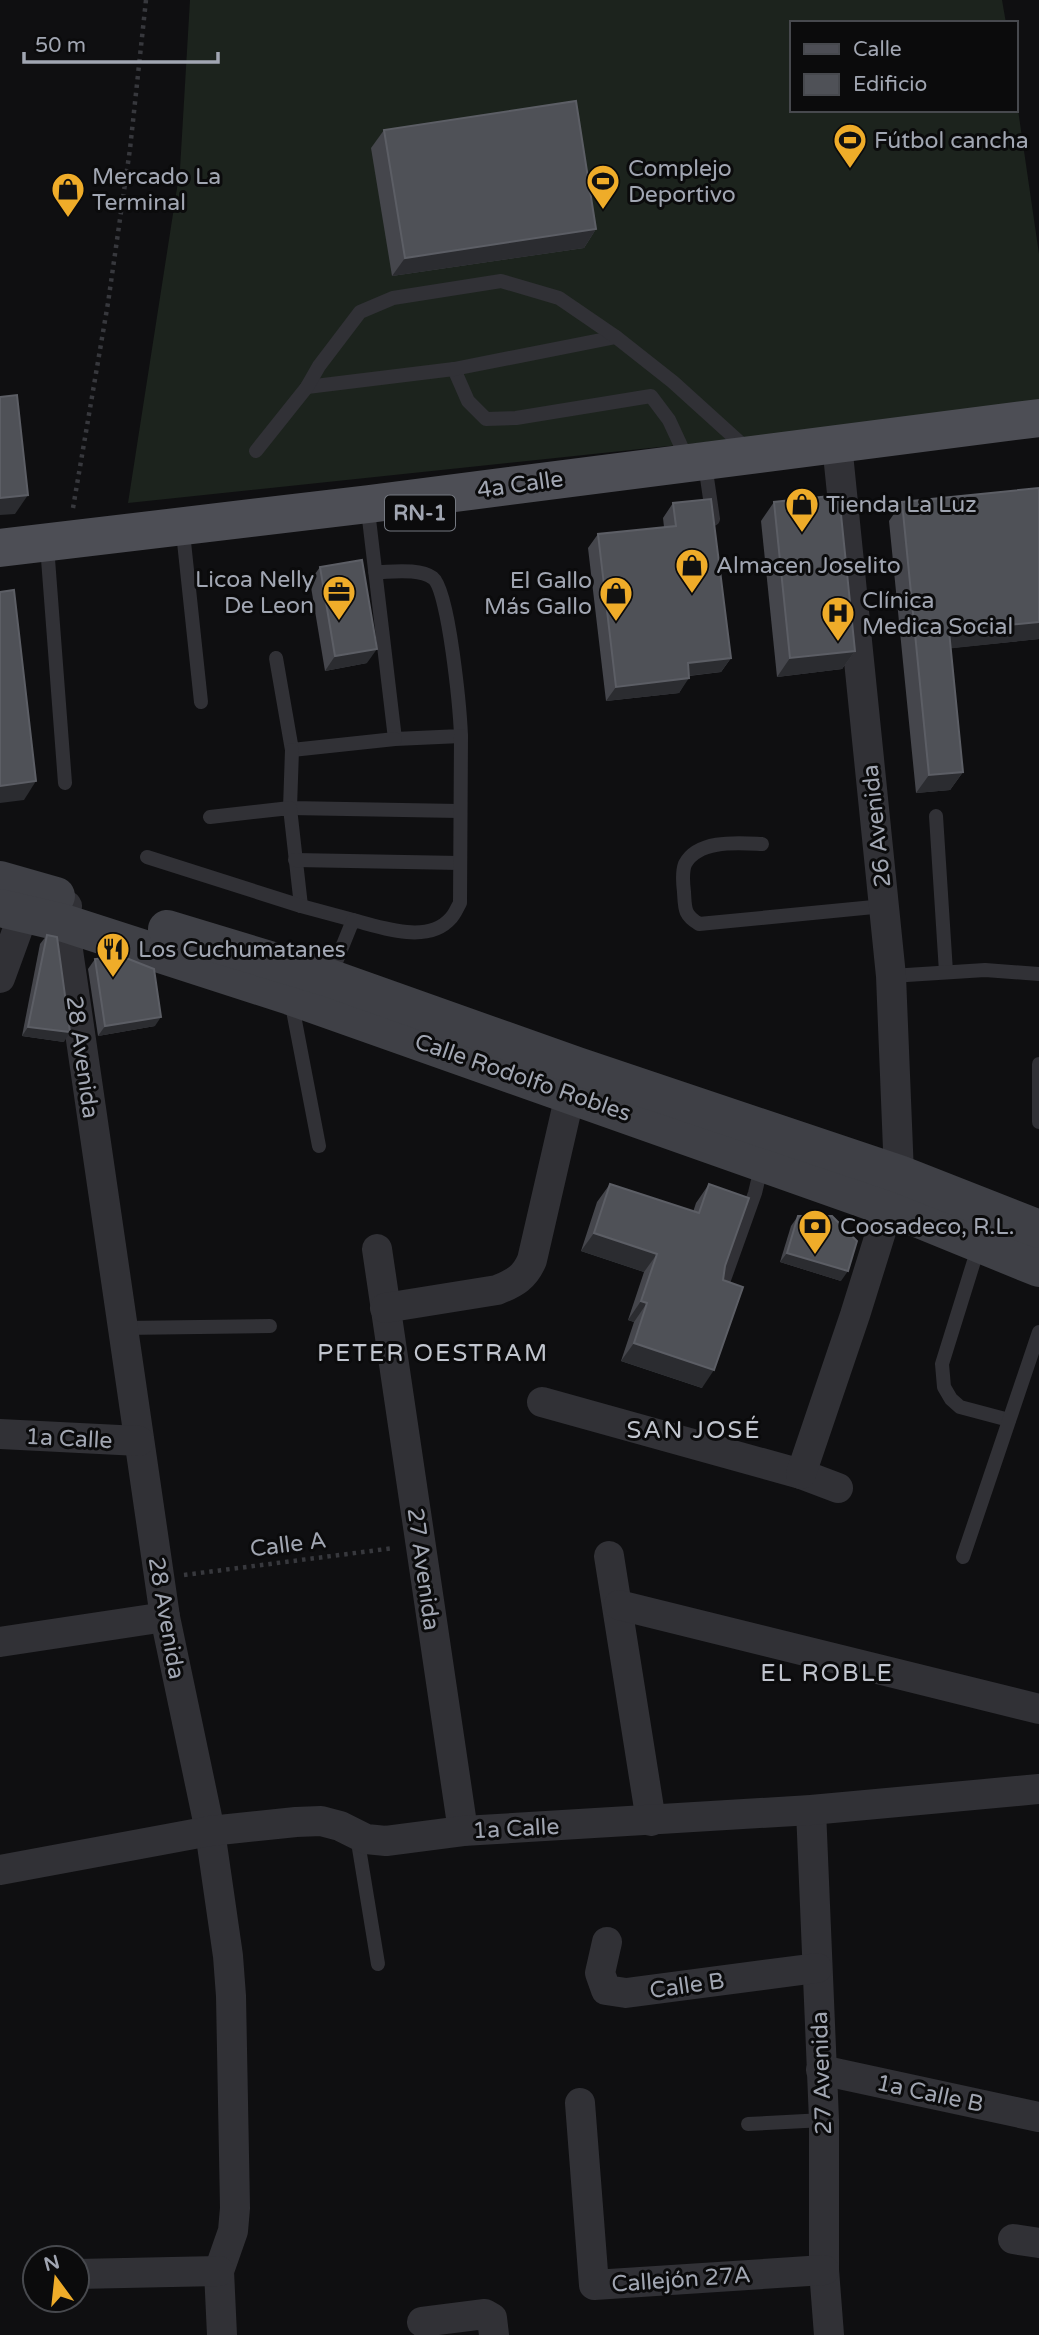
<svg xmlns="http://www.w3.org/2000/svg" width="1039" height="2335" font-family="'Varela Round',sans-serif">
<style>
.garden{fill:#1c231d}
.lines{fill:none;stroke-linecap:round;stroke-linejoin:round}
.path{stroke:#37383d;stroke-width:4.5;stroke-dasharray:3.5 5;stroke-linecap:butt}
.service{stroke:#313136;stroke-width:14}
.minor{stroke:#313136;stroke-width:30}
.secondary{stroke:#3f4046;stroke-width:38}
.primary{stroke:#4d4e55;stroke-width:38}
.wall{fill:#45464c}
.shaded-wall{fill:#2b2c30}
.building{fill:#4f5157;stroke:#5c5e65;stroke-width:2}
.labels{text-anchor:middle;stroke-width:6;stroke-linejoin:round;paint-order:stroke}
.shield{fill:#0b0b0c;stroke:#747880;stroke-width:2}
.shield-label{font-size:21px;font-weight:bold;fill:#a1a6b2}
.poi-label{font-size:23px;fill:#a1a6b2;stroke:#0b0b0c;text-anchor:start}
.street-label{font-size:23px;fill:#a1a6b2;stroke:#0b0b0c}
.neighbourhood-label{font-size:24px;letter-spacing:2px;fill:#c1c5ce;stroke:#0b0b0c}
</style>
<rect width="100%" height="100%" fill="#0f0f11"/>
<!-- garden -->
<path class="garden" d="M 190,0 L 1002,0 L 1006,23 L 792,23 L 792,110 L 1016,110 L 1016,96 L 1039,254 L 1039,407 L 128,503 L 180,169 Z"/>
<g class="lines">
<!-- path -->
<g class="path">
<path d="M 73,508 L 108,303 L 130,149 L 146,0"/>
<path d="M 184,1575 L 394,1548"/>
</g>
<!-- service -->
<g class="service">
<path d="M 454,369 L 468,401 L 486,419 L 516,418 L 651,396 L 669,420 L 688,461"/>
<path d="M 307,387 L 454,369 L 616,337"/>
<path d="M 256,451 L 307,387 L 319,366 L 360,312 L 393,298 L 501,281 L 559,298 L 616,337 L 673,382 L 747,449"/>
<path d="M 707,478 L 713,519"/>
<path d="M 369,519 L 395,739 L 461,736 C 460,711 449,590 433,578 C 419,568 392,572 375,572"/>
<path d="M 184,542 L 201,702"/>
<path d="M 48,559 L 65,783"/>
<path d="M 276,658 L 292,750 L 395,739"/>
<path d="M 292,750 L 290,808 L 459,811"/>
<path d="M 936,816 L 946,972"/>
<path d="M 210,817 L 290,808 L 301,906"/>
<path d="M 762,844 C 739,843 698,839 685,864 C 682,872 683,884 684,892 C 685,909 684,915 699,924 L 884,906"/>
<path d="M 147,857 L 301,906 L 353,920"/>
<path d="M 295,860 L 460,863"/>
<path d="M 891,976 L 985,970 L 1039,974"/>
<path d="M 330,977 L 353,920 C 381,927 428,945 451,918 C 455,914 457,908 460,903 L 461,736"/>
<path d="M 291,1000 L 319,1146"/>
<path d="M 1039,1064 L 1039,1122"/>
<path d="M 979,1245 L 942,1364 L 944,1387 L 951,1399 L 960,1407 L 1009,1420"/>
<path d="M 721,1288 L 755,1193 L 762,1164"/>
<path d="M 123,1328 L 270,1326"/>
<path d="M 963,1557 L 1039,1332"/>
<path d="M 357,1836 L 378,1964"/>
<path d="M 748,2124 L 824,2120"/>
</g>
<!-- minor -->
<g class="minor">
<path d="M 67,906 L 64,923 L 165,1617 L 210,1831 L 228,1956 L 231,1996 L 235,2208 L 233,2231 L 219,2271 L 222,2335"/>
<path d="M 0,978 L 31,893"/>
<path d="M 377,1249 L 463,1831"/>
<path d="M 385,1308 L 497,1290 C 515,1283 525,1277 532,1260 L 575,1073"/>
<path d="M 542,1402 L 801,1474 L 838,1488"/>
<path d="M 0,1434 L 139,1441"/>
<path d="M 801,1474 L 855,1315 L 899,1174 L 891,976 L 837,444"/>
<path d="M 609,1556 L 651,1821"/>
<path d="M 619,1605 L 1039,1709"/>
<path d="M 0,1642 L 165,1617"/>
<path d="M 811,1810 L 824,2120 L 824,2270 L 829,2335"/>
<path d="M 0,1870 L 210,1831 L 296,1822 L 321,1821 L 340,1826 L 366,1839 L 386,1841 L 463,1831 L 811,1810 L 1039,1789"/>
<path d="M 607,1942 L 600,1973 L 606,1990 L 626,1993 L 817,1968"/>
<path d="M 821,2070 L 1039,2117"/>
<path d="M 580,2103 L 594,2285 L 824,2270"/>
<path d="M 1013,2239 L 1039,2243"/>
<path d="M 77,2274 L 219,2271"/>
<path d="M 422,2322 L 485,2314 L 492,2318 L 494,2335"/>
</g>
<!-- secondary -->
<g class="secondary">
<path d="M 0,880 L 56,896"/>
<path d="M 0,908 L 64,923 L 290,996 L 904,1213 L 1039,1268"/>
<path d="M 167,929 L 329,978 L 577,1066 L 899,1174 L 1039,1229"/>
</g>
<!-- primary -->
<path class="primary" d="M 0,548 L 369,504 L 1039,418"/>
</g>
<!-- wall -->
<g class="wall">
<path d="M 384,130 L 596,229 L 584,248 L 392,276 L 371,148 Z"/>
<path d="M 1039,488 L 1039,639 L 951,648 L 963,772 L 950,790 L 916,793 L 889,521 L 902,502 Z"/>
<path d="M 774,502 L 855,651 L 842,669 L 777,677 L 761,521 Z"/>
<path d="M 673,503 L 731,658 L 721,672 L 689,676 L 679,693 L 606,701 L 588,548 L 598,534 L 664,527 L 663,518 Z"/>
<path d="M 320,567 L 367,663 L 325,671 L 310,581 Z"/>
<path d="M 47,935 L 64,1042 L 22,1036 L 40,944 Z"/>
<path d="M 95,959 L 155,1026 L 98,1036 L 88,969 Z"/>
<path d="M 610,1184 L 693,1212 L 696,1203 L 709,1184 L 725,1266 L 702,1388 L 621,1361 L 634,1322 L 628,1320 L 644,1272 L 581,1251 L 597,1202 Z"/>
<path d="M 798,1216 L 841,1281 L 780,1262 L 791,1226 Z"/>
</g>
<!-- shaded-wall -->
<g class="shaded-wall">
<path d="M 596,229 L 584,248 L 392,276 L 405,258 Z"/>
<path d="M 28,495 L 15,514 L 0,515 L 0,498 Z"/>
<path d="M 1039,622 L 1039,639 L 936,650 L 949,631 Z"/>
<path d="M 377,649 L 367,663 L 325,671 L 335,656 Z"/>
<path d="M 855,651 L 842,669 L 777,677 L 790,658 Z"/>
<path d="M 731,658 L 721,672 L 678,677 L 688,663 Z"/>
<path d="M 689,678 L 679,693 L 606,701 L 616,687 Z"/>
<path d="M 963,772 L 950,790 L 916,793 L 929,775 Z"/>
<path d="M 36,781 L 24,800 L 0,803 L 0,786 Z"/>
<path d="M 161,1017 L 155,1026 L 98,1036 L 105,1026 Z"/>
<path d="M 28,1027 L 70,1032 L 64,1042 L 22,1036 Z"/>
<path d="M 594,1233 L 657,1254 L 644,1272 L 581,1251 Z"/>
<path d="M 787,1253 L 848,1271 L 841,1281 L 780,1262 Z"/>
<path d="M 641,1301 L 647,1303 L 634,1322 L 628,1320 Z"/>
<path d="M 634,1343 L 714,1370 L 702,1388 L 621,1361 Z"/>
</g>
<!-- building -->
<g class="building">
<path d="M 576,101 L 596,229 L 405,258 L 384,130 Z"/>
<path d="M 17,395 L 28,495 L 0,498 L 0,397 Z"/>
<path d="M 1039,488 L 1039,622 L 949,631 L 963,772 L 929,775 L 902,502 Z"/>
<path d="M 839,495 L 855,651 L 790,658 L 774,502 Z"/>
<path d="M 711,499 L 731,658 L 688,663 L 689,678 L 616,687 L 598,534 L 676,526 L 673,503 Z"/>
<path d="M 362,560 L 377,649 L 335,656 L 320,567 Z"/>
<path d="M 14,590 L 36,781 L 0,786 L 0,592 Z"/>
<path d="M 47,935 L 57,937 L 70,1032 L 28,1027 Z"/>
<path d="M 121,956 L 154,969 L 161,1017 L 105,1026 L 95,959 Z"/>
<path d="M 610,1184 L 699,1213 L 709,1184 L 749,1198 L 725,1266 L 723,1280 L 743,1287 L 714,1370 L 634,1343 L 647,1303 L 641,1301 L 657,1254 L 594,1233 Z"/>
<path d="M 798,1216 L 832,1216 L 857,1241 L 848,1271 L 787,1253 Z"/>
</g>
<!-- icons -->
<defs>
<symbol id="stadium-pin" viewBox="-11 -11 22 30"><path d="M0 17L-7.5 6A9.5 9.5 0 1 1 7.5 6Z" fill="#efac29" stroke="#0b0b0c"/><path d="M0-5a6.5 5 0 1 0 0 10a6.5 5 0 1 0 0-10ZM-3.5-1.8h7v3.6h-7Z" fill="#111"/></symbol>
<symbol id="shop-pin" viewBox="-11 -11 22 30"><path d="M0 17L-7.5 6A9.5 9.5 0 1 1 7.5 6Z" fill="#efac29" stroke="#0b0b0c"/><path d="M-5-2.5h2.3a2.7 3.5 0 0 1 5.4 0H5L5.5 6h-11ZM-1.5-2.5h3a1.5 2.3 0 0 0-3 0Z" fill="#111"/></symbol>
<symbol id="office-pin" viewBox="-11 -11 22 30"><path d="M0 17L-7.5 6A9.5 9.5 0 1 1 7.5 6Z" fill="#efac29" stroke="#0b0b0c"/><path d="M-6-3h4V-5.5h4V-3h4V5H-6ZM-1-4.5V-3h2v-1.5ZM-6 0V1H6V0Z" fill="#111"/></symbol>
<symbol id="hospital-pin" viewBox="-11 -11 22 30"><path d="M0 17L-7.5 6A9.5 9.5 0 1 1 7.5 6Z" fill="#efac29" stroke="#0b0b0c"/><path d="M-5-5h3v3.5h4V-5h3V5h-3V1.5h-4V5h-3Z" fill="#111"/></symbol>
<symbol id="restaurant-pin" viewBox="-11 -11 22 30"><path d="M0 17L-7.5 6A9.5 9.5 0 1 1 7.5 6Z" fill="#efac29" stroke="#0b0b0c"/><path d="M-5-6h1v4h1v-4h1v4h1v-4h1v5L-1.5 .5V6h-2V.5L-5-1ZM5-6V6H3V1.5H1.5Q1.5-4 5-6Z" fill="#111"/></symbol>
<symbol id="bank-pin" viewBox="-11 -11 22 30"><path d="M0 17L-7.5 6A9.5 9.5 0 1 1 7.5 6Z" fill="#efac29" stroke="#0b0b0c"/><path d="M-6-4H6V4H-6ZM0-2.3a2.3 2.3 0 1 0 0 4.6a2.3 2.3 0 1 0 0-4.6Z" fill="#111"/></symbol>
</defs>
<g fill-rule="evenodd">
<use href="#stadium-pin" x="831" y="121" width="38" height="52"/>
<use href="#stadium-pin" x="584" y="162" width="38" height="52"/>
<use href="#shop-pin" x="49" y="170" width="38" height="52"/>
<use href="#shop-pin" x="783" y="485" width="38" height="52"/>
<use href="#shop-pin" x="673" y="546" width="38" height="52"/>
<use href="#office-pin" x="320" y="573" width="38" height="52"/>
<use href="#shop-pin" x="597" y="574" width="38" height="52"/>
<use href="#hospital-pin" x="819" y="594" width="38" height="52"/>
<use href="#restaurant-pin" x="94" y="930" width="38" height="52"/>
<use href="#bank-pin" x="796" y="1207" width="38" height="52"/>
</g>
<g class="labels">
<!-- shield labels -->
<rect class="shield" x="385" y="495.5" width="70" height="35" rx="5"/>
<g class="shield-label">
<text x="420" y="520">RN-1</text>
</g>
<!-- poi labels -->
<g class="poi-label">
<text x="874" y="148">Fútbol cancha</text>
<text x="628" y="176">Complejo<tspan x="628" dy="26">Deportivo</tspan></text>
<text x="92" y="184">Mercado La<tspan x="92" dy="26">Terminal</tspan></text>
<text x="826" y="512">Tienda La Luz</text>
<text x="716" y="573">Almacen Joselito</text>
<text x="314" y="587" text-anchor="end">Licoa Nelly<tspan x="314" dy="26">De Leon</tspan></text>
<text x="592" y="588" text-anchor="end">El Gallo<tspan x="592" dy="26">Más Gallo</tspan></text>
<text x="862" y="608">Clínica<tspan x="862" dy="26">Medica Social</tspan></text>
<text x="138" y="957">Los Cuchumatanes</text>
<text x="840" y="1234">Coosadeco, R.L.</text>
</g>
<!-- street labels -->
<g class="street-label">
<text transform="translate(520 484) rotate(-8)" y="8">4a Calle</text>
<text transform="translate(876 826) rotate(-96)" y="8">26 Avenida</text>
<text transform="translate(83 1057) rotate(82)" y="8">28 Avenida</text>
<text transform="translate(523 1077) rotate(19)" y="8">Calle Rodolfo Robles</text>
<text transform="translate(69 1438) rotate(3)" y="8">1a Calle</text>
<text transform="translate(288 1544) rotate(-7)" y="8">Calle A</text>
<text transform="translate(424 1569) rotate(82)" y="8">27 Avenida</text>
<text transform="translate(167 1618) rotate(80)" y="8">28 Avenida</text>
<text transform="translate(516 1828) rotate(-3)" y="8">1a Calle</text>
<text transform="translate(687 1985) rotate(-8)" y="8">Calle B</text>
<text transform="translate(821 2073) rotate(-92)" y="8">27 Avenida</text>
<text transform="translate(930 2093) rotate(12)" y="8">1a Calle B</text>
<text transform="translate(681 2279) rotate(-4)" y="8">Callejón 27A</text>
</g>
<!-- neighbourhood labels -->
<g class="neighbourhood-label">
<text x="433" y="1361">PETER OESTRAM</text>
<text x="694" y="1438">SAN JOSÉ</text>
<text x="827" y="1681">EL ROBLE</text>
</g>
</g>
<!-- legend -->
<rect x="790" y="21" width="228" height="91" fill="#0b0b0c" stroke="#47494e" stroke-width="2"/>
<rect x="804" y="44" width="35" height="10" fill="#4d4e55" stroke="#47494e" stroke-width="2"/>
<text x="853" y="56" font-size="21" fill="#a1a6b2">Calle</text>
<rect x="804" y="74" width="35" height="21" fill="#4f5157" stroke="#47494e" stroke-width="2"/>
<text x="853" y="91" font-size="21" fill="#a1a6b2">Edificio</text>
<!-- north arrow -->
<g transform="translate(56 2279) rotate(345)"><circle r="33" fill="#0b0b0c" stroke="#47494e" stroke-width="2"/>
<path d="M0-5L12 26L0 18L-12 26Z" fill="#efac29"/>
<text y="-10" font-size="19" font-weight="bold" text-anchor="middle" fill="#a1a6b2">N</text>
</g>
<!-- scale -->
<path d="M24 52v10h194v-10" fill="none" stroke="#a1a6b2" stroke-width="3.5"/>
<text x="35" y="52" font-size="21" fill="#a1a6b2" stroke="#0b0b0c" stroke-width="5" paint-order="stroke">50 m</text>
</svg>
